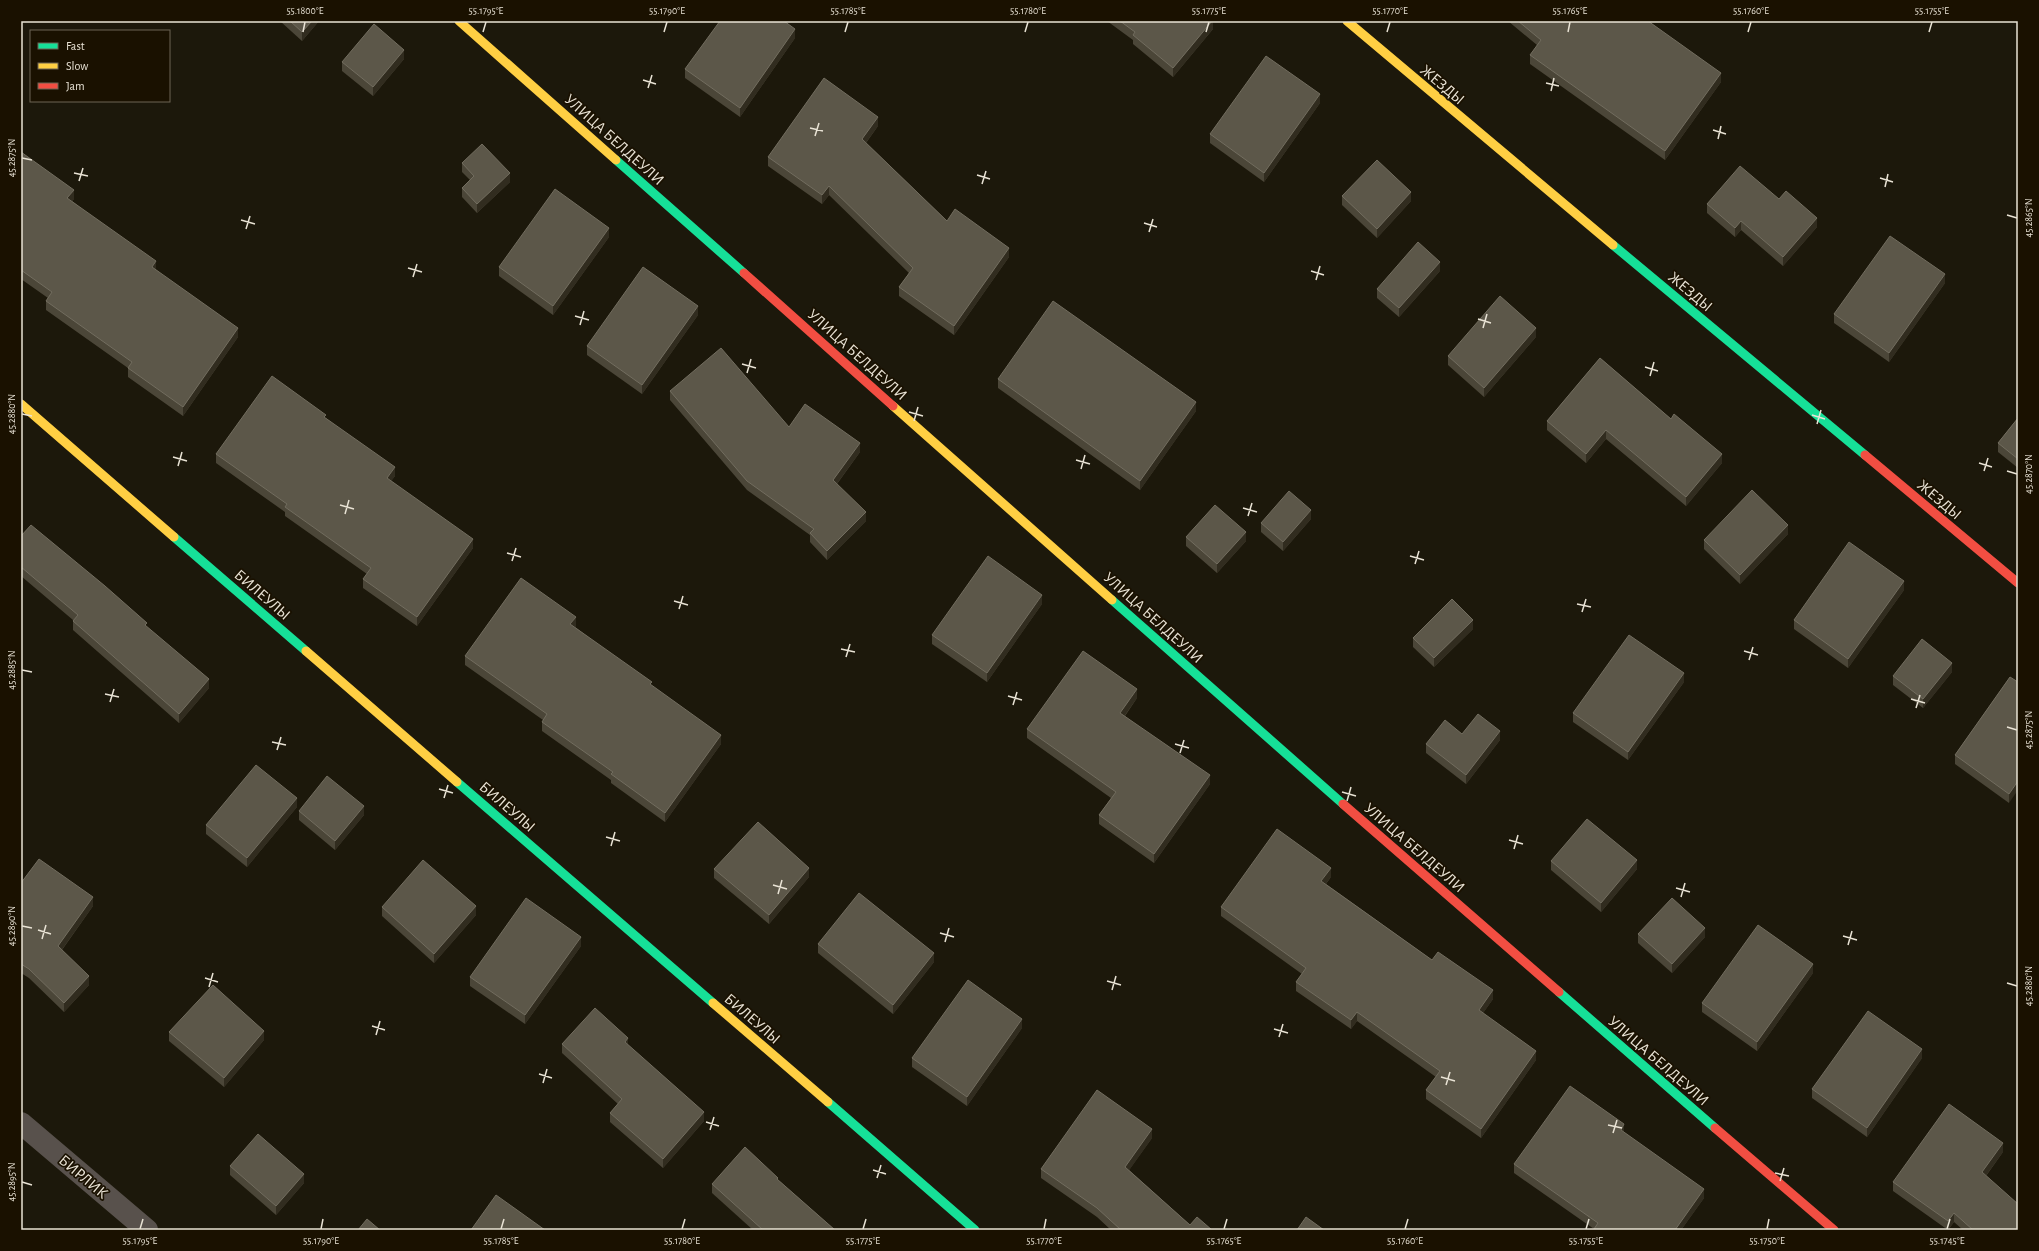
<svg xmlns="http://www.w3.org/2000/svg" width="2039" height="1251" font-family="'Alegreya Sans',sans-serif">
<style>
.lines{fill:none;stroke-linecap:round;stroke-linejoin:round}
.street{stroke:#58514c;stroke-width:22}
.fast{stroke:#16e098;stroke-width:9}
.slow{stroke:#ffcf43;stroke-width:9}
.jam{stroke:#f24e42;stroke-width:9}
.wall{fill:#4b4638}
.shaded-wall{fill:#312c1f}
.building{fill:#5c5749;stroke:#726d5f}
.ticks{fill:none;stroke:#e9e3d5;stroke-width:1.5}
.labels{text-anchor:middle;stroke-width:3.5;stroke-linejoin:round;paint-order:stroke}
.street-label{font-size:16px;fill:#e9e3d5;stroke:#1a1100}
.neatline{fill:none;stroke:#e9e3d5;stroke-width:1.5}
.ticks-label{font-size:10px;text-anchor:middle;fill:#e9e3d5}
</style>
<rect width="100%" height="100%" fill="#1c180b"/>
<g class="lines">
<!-- street -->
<path class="street" d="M 21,1123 L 147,1230"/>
<!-- fast -->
<g class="fast">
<path d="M 616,160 L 744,273"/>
<path d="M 1613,245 L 1865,455"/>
<path d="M 174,537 L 306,651"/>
<path d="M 1112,600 L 1343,804"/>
<path d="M 457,782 L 713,1003"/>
<path d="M 1559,992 L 1715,1128"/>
<path d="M 828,1102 L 975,1230"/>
</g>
<!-- slow -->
<g class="slow">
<path d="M 459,21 L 616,160"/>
<path d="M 1347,21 L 1613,245"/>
<path d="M 21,404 L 174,537"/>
<path d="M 893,406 L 1112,600"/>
<path d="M 306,651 L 457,782"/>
<path d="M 713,1003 L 828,1102"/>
</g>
<!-- jam -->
<g class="jam">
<path d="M 744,273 L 893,406"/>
<path d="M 1865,455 L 2018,583"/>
<path d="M 1343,804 L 1559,992"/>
<path d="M 1715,1128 L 1834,1230"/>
</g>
</g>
<!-- wall -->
<g class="wall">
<path d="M 280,21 L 319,21 L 302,41 Z"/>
<path d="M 1107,21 L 1213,21 L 1213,29 L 1173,77 L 1133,44 L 1133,40 Z"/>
<path d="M 1508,21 L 1648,21 L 1721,82 L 1665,160 L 1530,64 L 1530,55 L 1537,45 Z"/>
<path d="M 795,38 L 740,117 L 685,78 L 685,69 Z"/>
<path d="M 404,59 L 373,96 L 342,71 L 342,62 Z"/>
<path d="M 1320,103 L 1264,182 L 1210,143 L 1210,134 Z"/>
<path d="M 878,126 L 866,143 L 947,221 L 1009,257 L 954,335 L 899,296 L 899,287 L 909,273 L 829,195 L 822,204 L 768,166 L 768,157 Z"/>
<path d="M 21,152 L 74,199 L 72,201 L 238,337 L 183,416 L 128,377 L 128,368 L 46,310 L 46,301 L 48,298 L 21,279 Z"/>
<path d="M 462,163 L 510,182 L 477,213 L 462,197 L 462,188 L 470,180 L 462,172 Z"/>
<path d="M 1342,196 L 1411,201 L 1377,238 L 1342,205 Z"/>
<path d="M 1779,199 L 1817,227 L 1783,266 L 1741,230 L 1735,237 L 1707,213 L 1707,204 Z"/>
<path d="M 609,237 L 553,315 L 499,276 L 499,267 Z"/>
<path d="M 1440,271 L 1399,317 L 1377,298 L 1377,289 Z"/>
<path d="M 1945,283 L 1889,362 L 1834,323 L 1834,314 Z"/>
<path d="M 698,315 L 642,394 L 587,355 L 587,346 Z"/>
<path d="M 1536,337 L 1484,397 L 1448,365 L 1448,356 Z"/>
<path d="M 1600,358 L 1722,463 L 1686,506 L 1606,439 L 1586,463 L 1547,430 L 1547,421 Z"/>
<path d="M 998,379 L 1196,411 L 1140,490 L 998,388 Z"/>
<path d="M 670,391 L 860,452 L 837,484 L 866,521 L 827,560 L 810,542 L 810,535 L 747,490 L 670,400 Z"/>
<path d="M 326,418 L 395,476 L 391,481 L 473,548 L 417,626 L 363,588 L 363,579 L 367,574 L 285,516 L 285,512 L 216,463 L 216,454 Z"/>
<path d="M 2018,418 L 2018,468 L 1998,452 L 1998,443 Z"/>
<path d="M 1311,519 L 1283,551 L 1261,532 L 1261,523 Z"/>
<path d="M 1788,534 L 1740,584 L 1704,549 L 1704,540 Z"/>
<path d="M 21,536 L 209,688 L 179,723 L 73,630 L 73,620 L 21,576 Z"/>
<path d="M 1186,537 L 1246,541 L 1217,573 L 1186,546 Z"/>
<path d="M 1904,590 L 1848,668 L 1794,629 L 1794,620 Z"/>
<path d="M 1042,604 L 987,682 L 932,644 L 932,635 Z"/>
<path d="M 576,626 L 575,627 L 652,686 L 721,744 L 665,822 L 611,783 L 611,780 L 542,731 L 542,722 L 543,720 L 465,665 L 465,656 Z"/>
<path d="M 1473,629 L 1434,667 L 1413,647 L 1413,638 Z"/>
<path d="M 1952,672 L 1923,708 L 1893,685 L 1893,676 Z"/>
<path d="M 2010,677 L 2009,803 L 1955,764 L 1955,755 Z"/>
<path d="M 1684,682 L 1628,760 L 1573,722 L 1573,713 Z"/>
<path d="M 1137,698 L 1125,716 L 1210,784 L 1154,863 L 1099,824 L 1099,815 L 1111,798 L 1027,738 L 1027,729 Z"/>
<path d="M 1462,734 L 1500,740 L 1466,784 L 1426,753 L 1426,744 Z"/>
<path d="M 297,807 L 247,867 L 206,834 L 206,825 Z"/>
<path d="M 299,811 L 364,815 L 335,850 L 299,820 Z"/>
<path d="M 1551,861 L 1637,869 L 1601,912 L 1551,870 Z"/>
<path d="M 714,869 L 809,877 L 769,924 L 714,878 Z"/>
<path d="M 1331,877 L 1326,884 L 1432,960 L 1493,999 L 1483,1013 L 1536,1060 L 1481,1138 L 1426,1099 L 1426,1090 L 1436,1077 L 1357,1021 L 1351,1029 L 1296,991 L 1296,982 L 1302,974 L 1221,916 L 1221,907 Z"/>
<path d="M 21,883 L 93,906 L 62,950 L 89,985 L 64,1012 L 29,978 L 21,973 Z"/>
<path d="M 382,907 L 476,915 L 434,963 L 382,916 Z"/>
<path d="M 1638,934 L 1705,937 L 1672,973 L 1638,943 Z"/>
<path d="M 818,944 L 934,962 L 893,1014 L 818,953 Z"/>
<path d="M 581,946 L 525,1024 L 470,986 L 470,977 Z"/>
<path d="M 1813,973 L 1757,1051 L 1702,1012 L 1702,1003 Z"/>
<path d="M 1022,1028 L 967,1106 L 912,1067 L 912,1058 Z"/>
<path d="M 169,1032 L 264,1040 L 224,1087 L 169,1041 Z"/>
<path d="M 562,1044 L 628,1045 L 704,1121 L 663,1168 L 610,1122 L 610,1113 L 618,1104 L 562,1053 Z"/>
<path d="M 1922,1058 L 1867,1137 L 1812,1098 L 1812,1089 Z"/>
<path d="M 1624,1132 L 1704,1198 L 1681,1230 L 1594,1230 L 1594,1229 L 1514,1173 L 1514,1164 Z"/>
<path d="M 1152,1138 L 1129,1170 L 1190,1225 L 1212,1230 L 1111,1230 L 1097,1217 L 1041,1178 L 1041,1169 Z"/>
<path d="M 2003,1152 L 1986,1176 L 2018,1230 L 1963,1230 L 1954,1222 L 1948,1230 L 1893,1191 L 1893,1182 Z"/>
<path d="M 230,1166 L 304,1183 L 276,1215 L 230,1175 Z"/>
<path d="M 778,1180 L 835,1230 L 753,1230 L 712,1193 L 712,1184 Z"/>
</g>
<!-- shaded-wall -->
<g class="shaded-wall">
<path d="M 312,21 L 319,21 L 302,41 L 302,32 Z"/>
<path d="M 1212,21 L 1213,21 L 1213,29 L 1173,77 L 1173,68 Z"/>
<path d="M 795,29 L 795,38 L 740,117 L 740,108 Z"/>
<path d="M 404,50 L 404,59 L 373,96 L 373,87 Z"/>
<path d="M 1721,73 L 1721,82 L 1665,160 L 1665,151 Z"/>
<path d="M 1320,94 L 1320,103 L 1264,182 L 1264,173 Z"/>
<path d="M 878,117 L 878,126 L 862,148 L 862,139 Z"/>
<path d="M 510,173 L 510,182 L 477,213 L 477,204 Z"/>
<path d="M 829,186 L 829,195 L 822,204 L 822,195 Z"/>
<path d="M 74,190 L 74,199 L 67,207 L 67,198 Z"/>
<path d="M 1411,192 L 1411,201 L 1377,238 L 1377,229 Z"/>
<path d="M 1817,218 L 1817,227 L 1783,266 L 1783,257 Z"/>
<path d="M 1741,221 L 1741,230 L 1735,237 L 1735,228 Z"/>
<path d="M 609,228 L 609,237 L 553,315 L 553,306 Z"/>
<path d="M 1009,248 L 1009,257 L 954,335 L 954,326 Z"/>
<path d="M 156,261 L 156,270 L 152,267 Z"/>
<path d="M 1440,262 L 1440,271 L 1399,317 L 1399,308 Z"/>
<path d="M 1945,274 L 1945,283 L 1889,362 L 1889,353 Z"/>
<path d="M 698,306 L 698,315 L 642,394 L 642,385 Z"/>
<path d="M 238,328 L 238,337 L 183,416 L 183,407 Z"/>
<path d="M 1536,328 L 1536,337 L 1484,397 L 1484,388 Z"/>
<path d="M 1196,402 L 1196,411 L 1140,490 L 1140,481 Z"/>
<path d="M 1606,430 L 1606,439 L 1586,463 L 1586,454 Z"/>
<path d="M 860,443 L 860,452 L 833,489 L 833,480 Z"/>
<path d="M 1722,454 L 1722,463 L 1686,506 L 1686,497 Z"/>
<path d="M 395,467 L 395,476 L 387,487 L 387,478 Z"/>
<path d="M 1311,510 L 1311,519 L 1283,551 L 1283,542 Z"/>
<path d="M 866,512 L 866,521 L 827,560 L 827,551 Z"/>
<path d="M 1788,525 L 1788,534 L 1740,584 L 1740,575 Z"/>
<path d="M 1246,532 L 1246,541 L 1217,573 L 1217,564 Z"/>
<path d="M 473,539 L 473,548 L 417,626 L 417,617 Z"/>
<path d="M 1904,581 L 1904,590 L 1848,668 L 1848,659 Z"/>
<path d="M 1042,595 L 1042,604 L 987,682 L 987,673 Z"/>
<path d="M 576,617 L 576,626 L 570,633 L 570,624 Z"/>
<path d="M 1473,620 L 1473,629 L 1434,667 L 1434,658 Z"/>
<path d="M 1952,663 L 1952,672 L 1923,708 L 1923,699 Z"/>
<path d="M 1684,673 L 1684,682 L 1628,760 L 1628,752 Z"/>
<path d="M 209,679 L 209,688 L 179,723 L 179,714 Z"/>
<path d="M 1137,689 L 1137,698 L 1120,722 L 1120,713 Z"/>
<path d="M 1500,731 L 1500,740 L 1466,784 L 1466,775 Z"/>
<path d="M 721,735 L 721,744 L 665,822 L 665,813 Z"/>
<path d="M 1210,775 L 1210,784 L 1154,863 L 1154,854 Z"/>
<path d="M 2018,781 L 2018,790 L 2009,803 L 2009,794 Z"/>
<path d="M 297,798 L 297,807 L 247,867 L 247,858 Z"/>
<path d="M 364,806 L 364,815 L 335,850 L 335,841 Z"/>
<path d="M 1637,860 L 1637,869 L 1601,912 L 1601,903 Z"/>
<path d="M 809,868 L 809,877 L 769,924 L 769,915 Z"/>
<path d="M 1331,868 L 1331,877 L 1321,890 L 1321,881 Z"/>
<path d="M 93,897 L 93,906 L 58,955 L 58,946 Z"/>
<path d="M 476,906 L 476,915 L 434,963 L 434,954 Z"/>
<path d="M 1705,928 L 1705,937 L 1672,973 L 1672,964 Z"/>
<path d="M 581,937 L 581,946 L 525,1024 L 525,1015 Z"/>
<path d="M 934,953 L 934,962 L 893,1014 L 893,1005 Z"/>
<path d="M 1813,964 L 1813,973 L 1757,1051 L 1757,1042 Z"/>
<path d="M 89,976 L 89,985 L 64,1012 L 64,1003 Z"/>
<path d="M 1493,990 L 1493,999 L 1479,1019 L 1479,1010 Z"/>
<path d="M 1357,1012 L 1357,1021 L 1351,1029 L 1351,1020 Z"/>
<path d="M 1022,1019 L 1022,1028 L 967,1106 L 967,1097 Z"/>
<path d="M 264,1031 L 264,1040 L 224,1087 L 224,1078 Z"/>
<path d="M 628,1038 L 628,1047 L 625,1042 Z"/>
<path d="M 1922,1049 L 1922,1058 L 1867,1137 L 1867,1128 Z"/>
<path d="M 1536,1051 L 1536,1060 L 1481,1138 L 1481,1129 Z"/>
<path d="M 704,1112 L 704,1121 L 663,1168 L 663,1159 Z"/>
<path d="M 1624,1124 L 1624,1133 L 1621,1130 Z"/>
<path d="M 1152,1129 L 1152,1138 L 1125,1176 L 1125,1167 Z"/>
<path d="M 2003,1143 L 2003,1152 L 1982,1181 L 1982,1172 Z"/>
<path d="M 304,1174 L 304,1183 L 276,1215 L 276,1206 Z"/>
<path d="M 1704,1189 L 1704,1198 L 1681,1230 L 1675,1230 Z"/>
<path d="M 1954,1213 L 1954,1222 L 1948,1230 L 1948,1221 Z"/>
</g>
<!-- building -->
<g class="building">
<path d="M 290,21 L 312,21 L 302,32 Z"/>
<path d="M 720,21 L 784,21 L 795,29 L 740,108 L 685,69 Z"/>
<path d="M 1120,21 L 1212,21 L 1173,68 L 1133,35 L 1135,32 Z"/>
<path d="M 1518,21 L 1648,21 L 1721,73 L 1665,151 L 1530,55 L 1541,40 Z"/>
<path d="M 374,24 L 404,50 L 373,87 L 342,62 Z"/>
<path d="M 1266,56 L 1320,94 L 1264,173 L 1210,134 Z"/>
<path d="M 824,78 L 878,117 L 862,139 L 947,221 L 955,209 L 1009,248 L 954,326 L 899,287 L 913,268 L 829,186 L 822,195 L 768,157 Z"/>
<path d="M 482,144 L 510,173 L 477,204 L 462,188 L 474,176 L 462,163 Z"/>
<path d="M 21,152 L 74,190 L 67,198 L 156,261 L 152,267 L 238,328 L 183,407 L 128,368 L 132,362 L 46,301 L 52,292 L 21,270 Z"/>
<path d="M 1377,160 L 1411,192 L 1377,229 L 1342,196 Z"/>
<path d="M 1740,166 L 1779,199 L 1786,191 L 1817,218 L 1783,257 L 1741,221 L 1735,228 L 1707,204 Z"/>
<path d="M 555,189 L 609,228 L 553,306 L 499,267 Z"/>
<path d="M 1890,236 L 1945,274 L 1889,353 L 1834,314 Z"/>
<path d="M 1418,242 L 1440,262 L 1399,308 L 1377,289 Z"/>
<path d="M 643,267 L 698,306 L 642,385 L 587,346 Z"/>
<path d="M 1500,296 L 1536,328 L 1484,388 L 1448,356 Z"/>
<path d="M 1053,301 L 1196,402 L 1140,481 L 998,379 Z"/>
<path d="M 721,348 L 789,427 L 805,404 L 860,443 L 833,480 L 866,512 L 827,551 L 810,533 L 814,529 L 747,481 L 670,391 Z"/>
<path d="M 1600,358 L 1671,419 L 1674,414 L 1722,454 L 1686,497 L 1606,430 L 1586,454 L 1547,421 Z"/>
<path d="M 272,376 L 326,415 L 324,417 L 395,467 L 387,478 L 473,539 L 417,617 L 363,579 L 371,568 L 285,507 L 287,504 L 216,454 Z"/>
<path d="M 2018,418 L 2018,459 L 1998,443 Z"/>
<path d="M 1752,490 L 1788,525 L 1740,575 L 1704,540 Z"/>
<path d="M 1289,491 L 1311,510 L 1283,542 L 1261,523 Z"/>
<path d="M 1215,505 L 1246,532 L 1217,564 L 1186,537 Z"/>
<path d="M 31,525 L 105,586 L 147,623 L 145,625 L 209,679 L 179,714 L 73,621 L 78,615 L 21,567 L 21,536 Z"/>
<path d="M 1849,542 L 1904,581 L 1848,659 L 1794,620 Z"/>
<path d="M 988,556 L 1042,595 L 987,673 L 932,635 Z"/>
<path d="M 521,578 L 576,617 L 570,624 L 652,682 L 650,684 L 721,735 L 665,813 L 611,774 L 613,772 L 542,722 L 547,714 L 465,656 Z"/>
<path d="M 1452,599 L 1473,620 L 1434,658 L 1413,638 Z"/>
<path d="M 1629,635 L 1684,673 L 1628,752 L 1573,713 Z"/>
<path d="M 1922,639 L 1952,663 L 1923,699 L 1893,676 Z"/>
<path d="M 1083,651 L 1137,689 L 1120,713 L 1210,775 L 1154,854 L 1099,815 L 1116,792 L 1027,729 Z"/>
<path d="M 2010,677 L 2018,682 L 2018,781 L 2009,794 L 1955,755 Z"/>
<path d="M 1478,714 L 1500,731 L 1466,775 L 1426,744 L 1445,720 L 1462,734 Z"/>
<path d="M 256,765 L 297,798 L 247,858 L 206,825 Z"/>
<path d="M 327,776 L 364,806 L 335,841 L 299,811 Z"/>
<path d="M 1587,819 L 1637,860 L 1601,903 L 1551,861 Z"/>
<path d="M 758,822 L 809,868 L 769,915 L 714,869 Z"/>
<path d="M 1277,829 L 1331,868 L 1321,881 L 1432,960 L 1438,952 L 1493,990 L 1479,1010 L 1536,1051 L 1481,1129 L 1426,1090 L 1440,1071 L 1357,1012 L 1351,1020 L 1296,982 L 1306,968 L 1221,907 Z"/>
<path d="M 39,859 L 93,897 L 58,946 L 89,976 L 64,1003 L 29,969 L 21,964 L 21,883 Z"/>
<path d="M 423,860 L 476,906 L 434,954 L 382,907 Z"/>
<path d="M 859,893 L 934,953 L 893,1005 L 818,944 Z"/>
<path d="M 526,898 L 581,937 L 525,1015 L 470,977 Z"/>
<path d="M 1672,898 L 1705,928 L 1672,964 L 1638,934 Z"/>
<path d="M 1758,925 L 1813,964 L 1757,1042 L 1702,1003 Z"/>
<path d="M 968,980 L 1022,1019 L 967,1097 L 912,1058 Z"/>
<path d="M 213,985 L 264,1031 L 224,1078 L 169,1032 Z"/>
<path d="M 595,1008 L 628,1038 L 625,1042 L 704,1112 L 663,1159 L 610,1113 L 622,1099 L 562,1044 Z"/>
<path d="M 1868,1011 L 1922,1049 L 1867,1128 L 1812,1089 Z"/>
<path d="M 1570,1086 L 1624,1124 L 1621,1130 L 1704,1189 L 1675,1230 L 1595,1230 L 1594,1229 L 1598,1223 L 1514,1164 Z"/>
<path d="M 1097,1090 L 1152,1129 L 1125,1167 L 1190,1225 L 1197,1217 L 1212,1230 L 1121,1230 L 1097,1208 L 1041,1169 Z"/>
<path d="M 1949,1104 L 2003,1143 L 1982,1172 L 2018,1204 L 2018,1230 L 1973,1230 L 1954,1213 L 1948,1221 L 1893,1182 Z"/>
<path d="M 258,1134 L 304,1174 L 276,1206 L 230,1166 Z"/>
<path d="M 745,1147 L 778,1178 L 777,1179 L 835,1230 L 763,1230 L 712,1184 Z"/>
<path d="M 496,1195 L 545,1230 L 471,1230 Z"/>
<path d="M 1306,1217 L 1324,1230 L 1297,1230 Z"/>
<path d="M 367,1219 L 380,1230 L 358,1230 Z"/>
</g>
<!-- ticks -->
<path class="ticks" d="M 303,32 L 305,22M 483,32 L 486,22M 664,32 L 667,22M 845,32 L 848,22M 1025,32 L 1028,22M 1206,32 L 1209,22M 1387,32 L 1390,22M 1568,32 L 1570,22M 1748,32 L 1751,22M 1929,32 L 1932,22M 643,80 L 656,84M 1546,83 L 1559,86M 648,88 L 652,75M 1551,91 L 1554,78M 810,128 L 823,131M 1713,130 L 1726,134M 815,136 L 819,123M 1718,139 L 1721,126M 22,158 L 32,160M 74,173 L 88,176M 977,175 L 990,179M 1880,178 L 1893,182M 79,181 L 83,168M 982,184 L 986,171M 1885,187 L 1888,174M 2007,215 L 2017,218M 241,220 L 255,224M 1144,223 L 1157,227M 246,229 L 250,216M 1149,232 L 1153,219M 408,268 L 422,272M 1311,271 L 1324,275M 413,277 L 417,264M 1316,280 L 1320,266M 575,316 L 589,320M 1478,319 L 1491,323M 580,325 L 584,311M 1483,328 L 1487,314M 742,364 L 756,368M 1645,367 L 1658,371M 747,373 L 751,359M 1650,376 L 1654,362M 909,412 L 923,416M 22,414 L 32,416M 1812,415 L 1825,419M 914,421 L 918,407M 1817,424 L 1821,410M 173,457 L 187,461M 1076,460 L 1090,464M 1979,463 L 1992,467M 178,466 L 182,452M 1081,469 L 1085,455M 1984,471 L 1988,458M 2007,471 L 2017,474M 340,505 L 354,509M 1243,508 L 1257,512M 345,514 L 349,500M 1248,516 L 1252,503M 507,553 L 521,557M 1410,556 L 1424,560M 512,561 L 516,548M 1415,564 L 1419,551M 674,601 L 688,605M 1577,604 L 1591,607M 679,609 L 683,596M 1582,612 L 1586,599M 841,649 L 855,652M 1744,651 L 1758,655M 846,657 L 850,644M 1749,660 L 1753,647M 22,670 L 32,672M 105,694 L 119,697M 1008,696 L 1022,700M 1911,699 L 1925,703M 110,702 L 114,689M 1013,705 L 1017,692M 1916,708 L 1920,695M 2007,727 L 2017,730M 272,742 L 286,745M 1175,744 L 1189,748M 277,750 L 281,737M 1180,753 L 1184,740M 439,789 L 453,793M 1342,792 L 1356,796M 444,798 L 448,785M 1347,801 L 1351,787M 606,837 L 620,841M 1509,840 L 1523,844M 611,846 L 615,832M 1514,849 L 1518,835M 773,885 L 787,889M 1676,888 L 1690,892M 778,894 L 782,880M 1681,897 L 1685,883M 22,926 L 32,928M 38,930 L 51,934M 940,933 L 954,937M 1843,936 L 1857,940M 42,939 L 46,925M 945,942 L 949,928M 1848,945 L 1852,931M 205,978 L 218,982M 1107,981 L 1121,985M 2007,983 L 2017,986M 209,987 L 213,973M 1112,990 L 1116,976M 372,1026 L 385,1030M 1274,1029 L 1288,1033M 376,1035 L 380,1021M 1279,1037 L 1283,1024M 539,1074 L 552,1078M 1441,1077 L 1455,1081M 543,1083 L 547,1069M 1446,1085 L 1450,1072M 706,1122 L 719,1126M 1608,1125 L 1622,1128M 710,1130 L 714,1117M 1613,1133 L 1617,1120M 873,1170 L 886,1174M 1775,1173 L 1789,1176M 877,1178 L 881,1165M 1780,1181 L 1784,1168M 22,1182 L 32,1185M 140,1229 L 143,1219M 321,1229 L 323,1219M 501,1229 L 504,1219M 682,1229 L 685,1219M 863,1229 L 866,1219M 1044,1229 L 1046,1219M 1224,1229 L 1227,1219M 1405,1229 L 1408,1219M 1586,1229 L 1589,1219M 1767,1229 L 1769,1219M 1947,1229 L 1950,1219"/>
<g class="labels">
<!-- street labels -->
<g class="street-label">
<text transform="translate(1443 84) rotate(40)" y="6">ЖЕЗДЫ</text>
<text transform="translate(615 139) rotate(42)" y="6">УЛИЦА БЕЛДЕУЛИ</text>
<text transform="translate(1691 291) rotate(40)" y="6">ЖЕЗДЫ</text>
<text transform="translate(858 354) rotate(42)" y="6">УЛИЦА БЕЛДЕУЛИ</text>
<text transform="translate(1940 499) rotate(40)" y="6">ЖЕЗДЫ</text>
<text transform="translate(263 594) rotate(41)" y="6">БИЛЕУЛЫ</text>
<text transform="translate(1154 617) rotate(42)" y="6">УЛИЦА БЕЛДЕУЛИ</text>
<text transform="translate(508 806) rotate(41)" y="6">БИЛЕУЛЫ</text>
<text transform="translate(1415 847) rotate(41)" y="6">УЛИЦА БЕЛДЕУЛИ</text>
<text transform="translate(753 1018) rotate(41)" y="6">БИЛЕУЛЫ</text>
<text transform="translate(1659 1060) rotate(41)" y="6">УЛИЦА БЕЛДЕУЛИ</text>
<text transform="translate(84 1176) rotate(40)" y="6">БИРЛИК</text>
</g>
</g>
<!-- border -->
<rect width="2039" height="1251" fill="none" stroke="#1a1100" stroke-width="44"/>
<!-- legend -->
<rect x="30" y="30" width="140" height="72" fill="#1a1100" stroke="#6d6555"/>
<rect x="38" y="43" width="20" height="6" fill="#16e098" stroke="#6d6555"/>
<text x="66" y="50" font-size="12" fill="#e9e3d5">Fast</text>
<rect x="38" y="63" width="20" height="6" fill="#ffcf43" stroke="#6d6555"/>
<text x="66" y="70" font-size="12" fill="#e9e3d5">Slow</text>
<rect x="38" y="83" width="20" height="6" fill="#f24e42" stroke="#6d6555"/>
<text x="66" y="90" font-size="12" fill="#e9e3d5">Jam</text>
<rect x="22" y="22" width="1995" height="1207" class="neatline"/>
<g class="ticks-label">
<text x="305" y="14">55.1800°E</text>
<text x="486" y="14">55.1795°E</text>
<text x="667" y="14">55.1790°E</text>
<text x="848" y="14">55.1785°E</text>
<text x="1028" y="14">55.1780°E</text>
<text x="1209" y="14">55.1775°E</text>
<text x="1390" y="14">55.1770°E</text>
<text x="1570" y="14">55.1765°E</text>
<text x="1751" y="14">55.1760°E</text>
<text x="1932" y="14">55.1755°E</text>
<text transform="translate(11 158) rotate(-90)" y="4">45.2875°N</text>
<text transform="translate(2028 218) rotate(-90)" y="4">45.2865°N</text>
<text transform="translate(11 414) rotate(-90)" y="4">45.2880°N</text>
<text transform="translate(2028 474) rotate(-90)" y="4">45.2870°N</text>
<text transform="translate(11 670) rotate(-90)" y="4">45.2885°N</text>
<text transform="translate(2028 730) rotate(-90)" y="4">45.2875°N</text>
<text transform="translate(11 926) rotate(-90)" y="4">45.2890°N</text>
<text transform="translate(2028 986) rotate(-90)" y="4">45.2880°N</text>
<text transform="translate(11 1182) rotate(-90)" y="4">45.2895°N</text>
<text x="140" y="1244">55.1795°E</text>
<text x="321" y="1244">55.1790°E</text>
<text x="501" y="1244">55.1785°E</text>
<text x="682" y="1244">55.1780°E</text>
<text x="863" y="1244">55.1775°E</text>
<text x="1044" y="1244">55.1770°E</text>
<text x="1224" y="1244">55.1765°E</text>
<text x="1405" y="1244">55.1760°E</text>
<text x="1586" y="1244">55.1755°E</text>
<text x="1767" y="1244">55.1750°E</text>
<text x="1947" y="1244">55.1745°E</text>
</g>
</svg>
